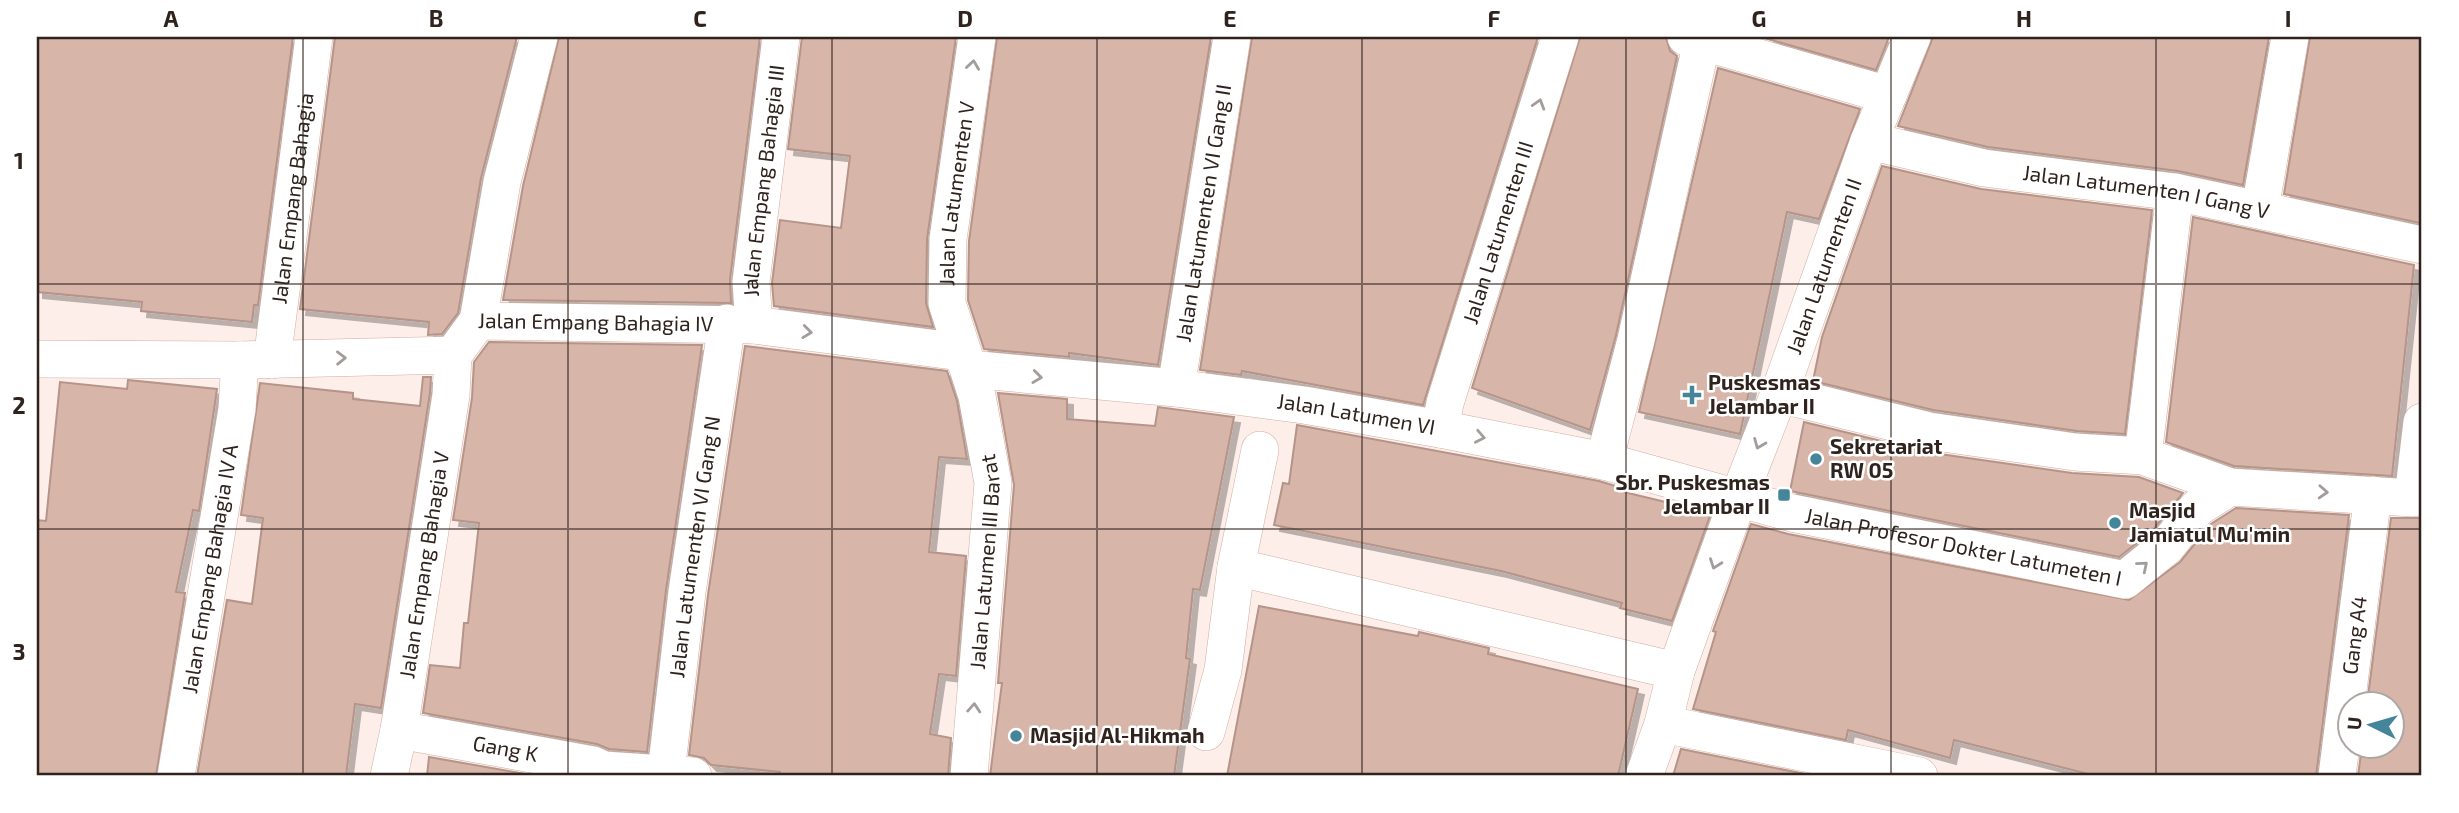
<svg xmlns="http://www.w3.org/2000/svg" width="2459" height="813" font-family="'Exo 2',sans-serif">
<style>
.building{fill:#d7b5a9;stroke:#b59489;stroke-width:2;filter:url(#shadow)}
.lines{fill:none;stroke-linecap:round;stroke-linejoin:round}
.minor-casing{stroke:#d0aea2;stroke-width:38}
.minor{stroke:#fff;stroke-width:37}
.oneway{stroke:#a29c9a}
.grid{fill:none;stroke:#30231e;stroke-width:2;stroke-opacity:0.55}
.poi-dot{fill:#458599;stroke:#fff;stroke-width:2.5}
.labels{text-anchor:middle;stroke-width:5;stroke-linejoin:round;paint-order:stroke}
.street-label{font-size:21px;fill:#30231e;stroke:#fff}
.poi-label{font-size:21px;font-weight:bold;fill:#30231e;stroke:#fff;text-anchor:start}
.neatline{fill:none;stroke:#30231e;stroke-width:2.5}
.grid-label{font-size:23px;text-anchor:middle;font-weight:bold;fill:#30231e}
</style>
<defs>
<filter id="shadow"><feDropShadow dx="6" dy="6" stdDeviation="0" flood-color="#0004"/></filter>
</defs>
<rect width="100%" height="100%" fill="#fdeee9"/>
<!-- building -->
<g class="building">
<path d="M 37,37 L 293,37 L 258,305 L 254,305 L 252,322 L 141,311 L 142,302 L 37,292 Z"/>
<path d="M 335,37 L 517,37 L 481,178 L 458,313 L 442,334 L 428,335 L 429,322 L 300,309 Z"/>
<path d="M 559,37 L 760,37 L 730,279 L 731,303 L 503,300 L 523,186 Z"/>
<path d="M 802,37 L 956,37 L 927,239 L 926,303 L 933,327 L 774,306 L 772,283 L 780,220 L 841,228 L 850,156 L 788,149 Z"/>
<path d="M 997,37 L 1211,37 L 1158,365 L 1069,353 L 1069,357 L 984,349 L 968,300 L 969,241 Z"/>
<path d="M 1252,37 L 1538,37 L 1423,405 L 1242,371 L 1241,375 L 1200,370 Z"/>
<path d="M 1580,37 L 1666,37 L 1670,51 L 1677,56 L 1616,335 L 1590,430 L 1472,388 Z"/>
<path d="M 1761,37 L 1889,37 L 1876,70 Z"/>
<path d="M 1933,37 L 2269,37 L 2243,185 L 2178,171 L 1988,147 L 1898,126 Z"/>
<path d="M 2310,37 L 2422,37 L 2420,223 L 2284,194 Z"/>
<path d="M 1718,68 L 1860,109 L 1819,219 L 1787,212 L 1740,434 L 1639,412 Z"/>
<path d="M 1882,166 L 1981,189 L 2152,210 L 2125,434 L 2077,431 L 1933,410 L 1813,381 L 1822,337 Z"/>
<path d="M 2193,217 L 2414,265 L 2392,476 L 2234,466 L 2166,442 Z"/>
<path d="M 489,342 L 702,345 L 666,590 L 647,752 L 609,749 L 597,744 L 423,713 L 430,665 L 460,668 L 464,623 L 468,623 L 479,523 L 453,520 L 472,398 L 474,362 Z"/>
<path d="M 745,346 L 947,371 L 957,401 L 967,459 L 939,457 L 929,552 L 966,556 L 956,676 L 939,674 L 930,734 L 951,738 L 948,776 L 779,776 L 780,772 L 711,765 L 704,758 L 689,755 L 708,595 Z"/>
<path d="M 423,377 L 431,377 L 430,393 L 381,708 L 355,704 L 346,776 L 197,776 L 227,600 L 252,604 L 263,518 L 241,515 L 260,383 L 353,393 L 353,399 L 420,406 Z"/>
<path d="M 128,380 L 217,389 L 199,511 L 193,510 L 176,592 L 185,593 L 156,776 L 37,776 L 37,520 L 46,521 L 60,382 L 127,389 Z"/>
<path d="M 998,393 L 1067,399 L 1067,419 L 1155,426 L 1158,407 L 1234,417 L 1200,590 L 1193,589 L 1186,658 L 1190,659 L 1174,776 L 990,776 L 1002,683 L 998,683 L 1014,485 Z"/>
<path d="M 1804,422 L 1926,452 L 2072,473 L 2139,477 L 2183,493 L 2152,531 L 2119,557 L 1790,491 Z"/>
<path d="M 1297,425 L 1599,481 L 1625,489 L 1624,492 L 1711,513 L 1672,621 L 1620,608 L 1622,603 L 1501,571 L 1274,525 L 1283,483 L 1289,484 Z"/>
<path d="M 2236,508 L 2349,515 L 2316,776 L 2096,776 L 1954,740 L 1950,758 L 1848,730 L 1846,740 L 1693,709 L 1716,632 L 1713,631 L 1751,524 L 1788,534 L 2129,600 L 2180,562 L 2211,524 Z"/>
<path d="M 2391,518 L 2422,518 L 2422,776 L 2358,776 L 2362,746 L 2392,746 L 2392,704 L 2367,704 Z"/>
<path d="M 1259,606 L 1418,636 L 1419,632 L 1489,648 L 1488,654 L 1638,689 L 1618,776 L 1227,776 Z"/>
<path d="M 1681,749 L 1815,776 L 1673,776 Z"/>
<path d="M 429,757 L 537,776 L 427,776 Z"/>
</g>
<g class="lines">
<defs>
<g id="minor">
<path d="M 1686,37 L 1888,95"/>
<path id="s1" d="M 1869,141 L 1984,168 L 2175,192 L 2422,245"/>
<path d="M 2260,209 L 2290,37"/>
<path d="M 478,321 L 502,182 L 539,37"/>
<path id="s2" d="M 754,325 L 751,282 L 781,37"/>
<path id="s3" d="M 37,359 L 240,360 L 453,355 L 478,321 L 754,325 L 961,352"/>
<path id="s4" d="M 272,360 L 314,37"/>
<path id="s5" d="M 969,369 L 1176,388 L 1304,405 L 1440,429 L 1604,461 L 1792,513 L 2125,580 L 2167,546 L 2197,508 L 2230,487"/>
<path id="s6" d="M 1176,388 L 1232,37"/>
<path d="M 1779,394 L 1929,431 L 2075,452 L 2143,456 L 2230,487 L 2413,498 L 2422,422"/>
<path id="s7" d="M 1440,429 L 1445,403 L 1560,37"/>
<path d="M 2143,456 L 2175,192"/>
<path d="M 1604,461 L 1636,340 L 1702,41"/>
<path d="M 1236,567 L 1676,671"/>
<path d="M 1663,724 L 1919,776"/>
<path id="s8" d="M 399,730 L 593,765 L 604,770 L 693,776"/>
<path d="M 1206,732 L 1223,670 L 1236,567 L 1260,450"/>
<path id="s9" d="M 666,773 L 687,592 L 727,323"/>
<path id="s10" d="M 176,776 L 237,409 L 240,360"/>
<path id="s11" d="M 389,776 L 399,730 L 451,395 L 453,355"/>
<path id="s12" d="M 969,776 L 993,483 L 977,396 L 947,303 L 948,239 L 977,37"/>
<path id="s13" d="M 1644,776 L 1663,724 L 1676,671 L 1738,499 L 1779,394 L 1869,141 L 1912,37"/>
<path id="s14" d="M 2337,776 L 2373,495"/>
</g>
</defs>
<!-- minor casing -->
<use href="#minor" class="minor-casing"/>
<!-- minor -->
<use href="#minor" class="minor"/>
</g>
<!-- one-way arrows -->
<defs><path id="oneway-chevron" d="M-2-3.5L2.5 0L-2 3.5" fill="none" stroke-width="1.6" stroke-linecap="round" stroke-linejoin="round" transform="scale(1.75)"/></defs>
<g class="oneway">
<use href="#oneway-chevron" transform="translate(973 65) rotate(-82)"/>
<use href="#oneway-chevron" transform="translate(1539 104) rotate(-73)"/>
<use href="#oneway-chevron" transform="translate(807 332) rotate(7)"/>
<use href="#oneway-chevron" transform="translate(341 358) rotate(-1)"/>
<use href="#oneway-chevron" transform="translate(1037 377) rotate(7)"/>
<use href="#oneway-chevron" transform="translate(1480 437) rotate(11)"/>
<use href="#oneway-chevron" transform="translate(1759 444) rotate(112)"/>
<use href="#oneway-chevron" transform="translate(2323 492) rotate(3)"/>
<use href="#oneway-chevron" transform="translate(1715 564) rotate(110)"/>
<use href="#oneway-chevron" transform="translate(2143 566) rotate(-40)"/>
<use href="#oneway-chevron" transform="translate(974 708) rotate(-86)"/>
</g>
<!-- grid -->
<path class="grid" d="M 303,37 L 303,776M 568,37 L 568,776M 832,37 L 832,776M 1097,37 L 1097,776M 1362,37 L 1362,776M 1626,37 L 1626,776M 1891,37 L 1891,776M 2156,37 L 2156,776M 37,284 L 2422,284M 37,529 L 2422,529"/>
<!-- markers -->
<g class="poi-dot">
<path d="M1688.5 384.5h7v7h7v7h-7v7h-7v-7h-7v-7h7z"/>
<circle cx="1816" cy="459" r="7"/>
<rect x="1777" y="488" width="14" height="14" rx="3.5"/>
<circle cx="2115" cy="523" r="7"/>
<circle cx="1016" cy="736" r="7"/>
</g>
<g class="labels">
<!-- street labels -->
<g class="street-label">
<text dy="7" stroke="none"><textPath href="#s2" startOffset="145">Jalan Empang Bahagia III</textPath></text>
<text dy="7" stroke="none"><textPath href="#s1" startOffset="282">Jalan Latumenten I Gang V</textPath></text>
<text dy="7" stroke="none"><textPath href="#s12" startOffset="590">Jalan Latumenten V</textPath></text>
<text dy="7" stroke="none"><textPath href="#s4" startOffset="163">Jalan Empang Bahagia</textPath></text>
<text dy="7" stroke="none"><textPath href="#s6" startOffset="177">Jalan Latumenten VI Gang II</textPath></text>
<text dy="7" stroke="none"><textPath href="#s7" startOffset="205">Jalan Latumenten III</textPath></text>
<text dy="7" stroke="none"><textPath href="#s13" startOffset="541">Jalan Latumenten II</textPath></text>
<text dy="7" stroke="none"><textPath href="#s3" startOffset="576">Jalan Empang Bahagia IV</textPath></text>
<text dy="7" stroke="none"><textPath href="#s5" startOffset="390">Jalan Latumen VI</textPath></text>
<text dy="7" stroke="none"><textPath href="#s5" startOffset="1012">Jalan Profesor Dokter Latumeten I</textPath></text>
<text dy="7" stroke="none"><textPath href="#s9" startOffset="228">Jalan Latumenten VI Gang N</textPath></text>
<text dy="7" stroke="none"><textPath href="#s12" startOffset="215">Jalan Latumen III Barat</textPath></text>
<text dy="7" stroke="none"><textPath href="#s11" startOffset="214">Jalan Empang Bahagia V</textPath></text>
<text dy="7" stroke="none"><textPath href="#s10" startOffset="210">Jalan Empang Bahagia IV A</textPath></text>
<text dy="7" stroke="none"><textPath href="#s14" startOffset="142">Gang A4</textPath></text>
<text dy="7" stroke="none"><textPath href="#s8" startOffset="108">Gang K</textPath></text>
</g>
<!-- poi labels -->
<g class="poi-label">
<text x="1708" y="390">Puskesmas<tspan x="1708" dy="24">Jelambar II</tspan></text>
<text x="1830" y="454">Sekretariat<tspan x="1830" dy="24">RW 05</tspan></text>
<text x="1770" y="490" text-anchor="end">Sbr. Puskesmas<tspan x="1770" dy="24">Jelambar II</tspan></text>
<text x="2129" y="518">Masjid<tspan x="2129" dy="24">Jamiatul Mu'min</tspan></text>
<text x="1030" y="743">Masjid Al-Hikmah</text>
</g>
</g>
<!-- border -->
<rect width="2459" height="813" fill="none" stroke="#ffffff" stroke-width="77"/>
<!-- north arrow -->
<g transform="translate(2371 725) rotate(275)"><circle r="33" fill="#ffffff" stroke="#aca7a5" stroke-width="2"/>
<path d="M0-5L12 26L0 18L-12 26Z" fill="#458599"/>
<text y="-10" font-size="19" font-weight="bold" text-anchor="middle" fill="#30231e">U</text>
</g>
<rect x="38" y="38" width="2382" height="736" class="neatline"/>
<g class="grid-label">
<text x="171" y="27">A</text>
<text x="436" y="27">B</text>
<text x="700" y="27">C</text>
<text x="965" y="27">D</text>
<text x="1230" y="27">E</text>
<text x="1494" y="27">F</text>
<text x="1759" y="27">G</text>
<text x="2024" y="27">H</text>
<text x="2288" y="27">I</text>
<text x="19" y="169">1</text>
<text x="19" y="414">2</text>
<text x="19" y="660">3</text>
</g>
</svg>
